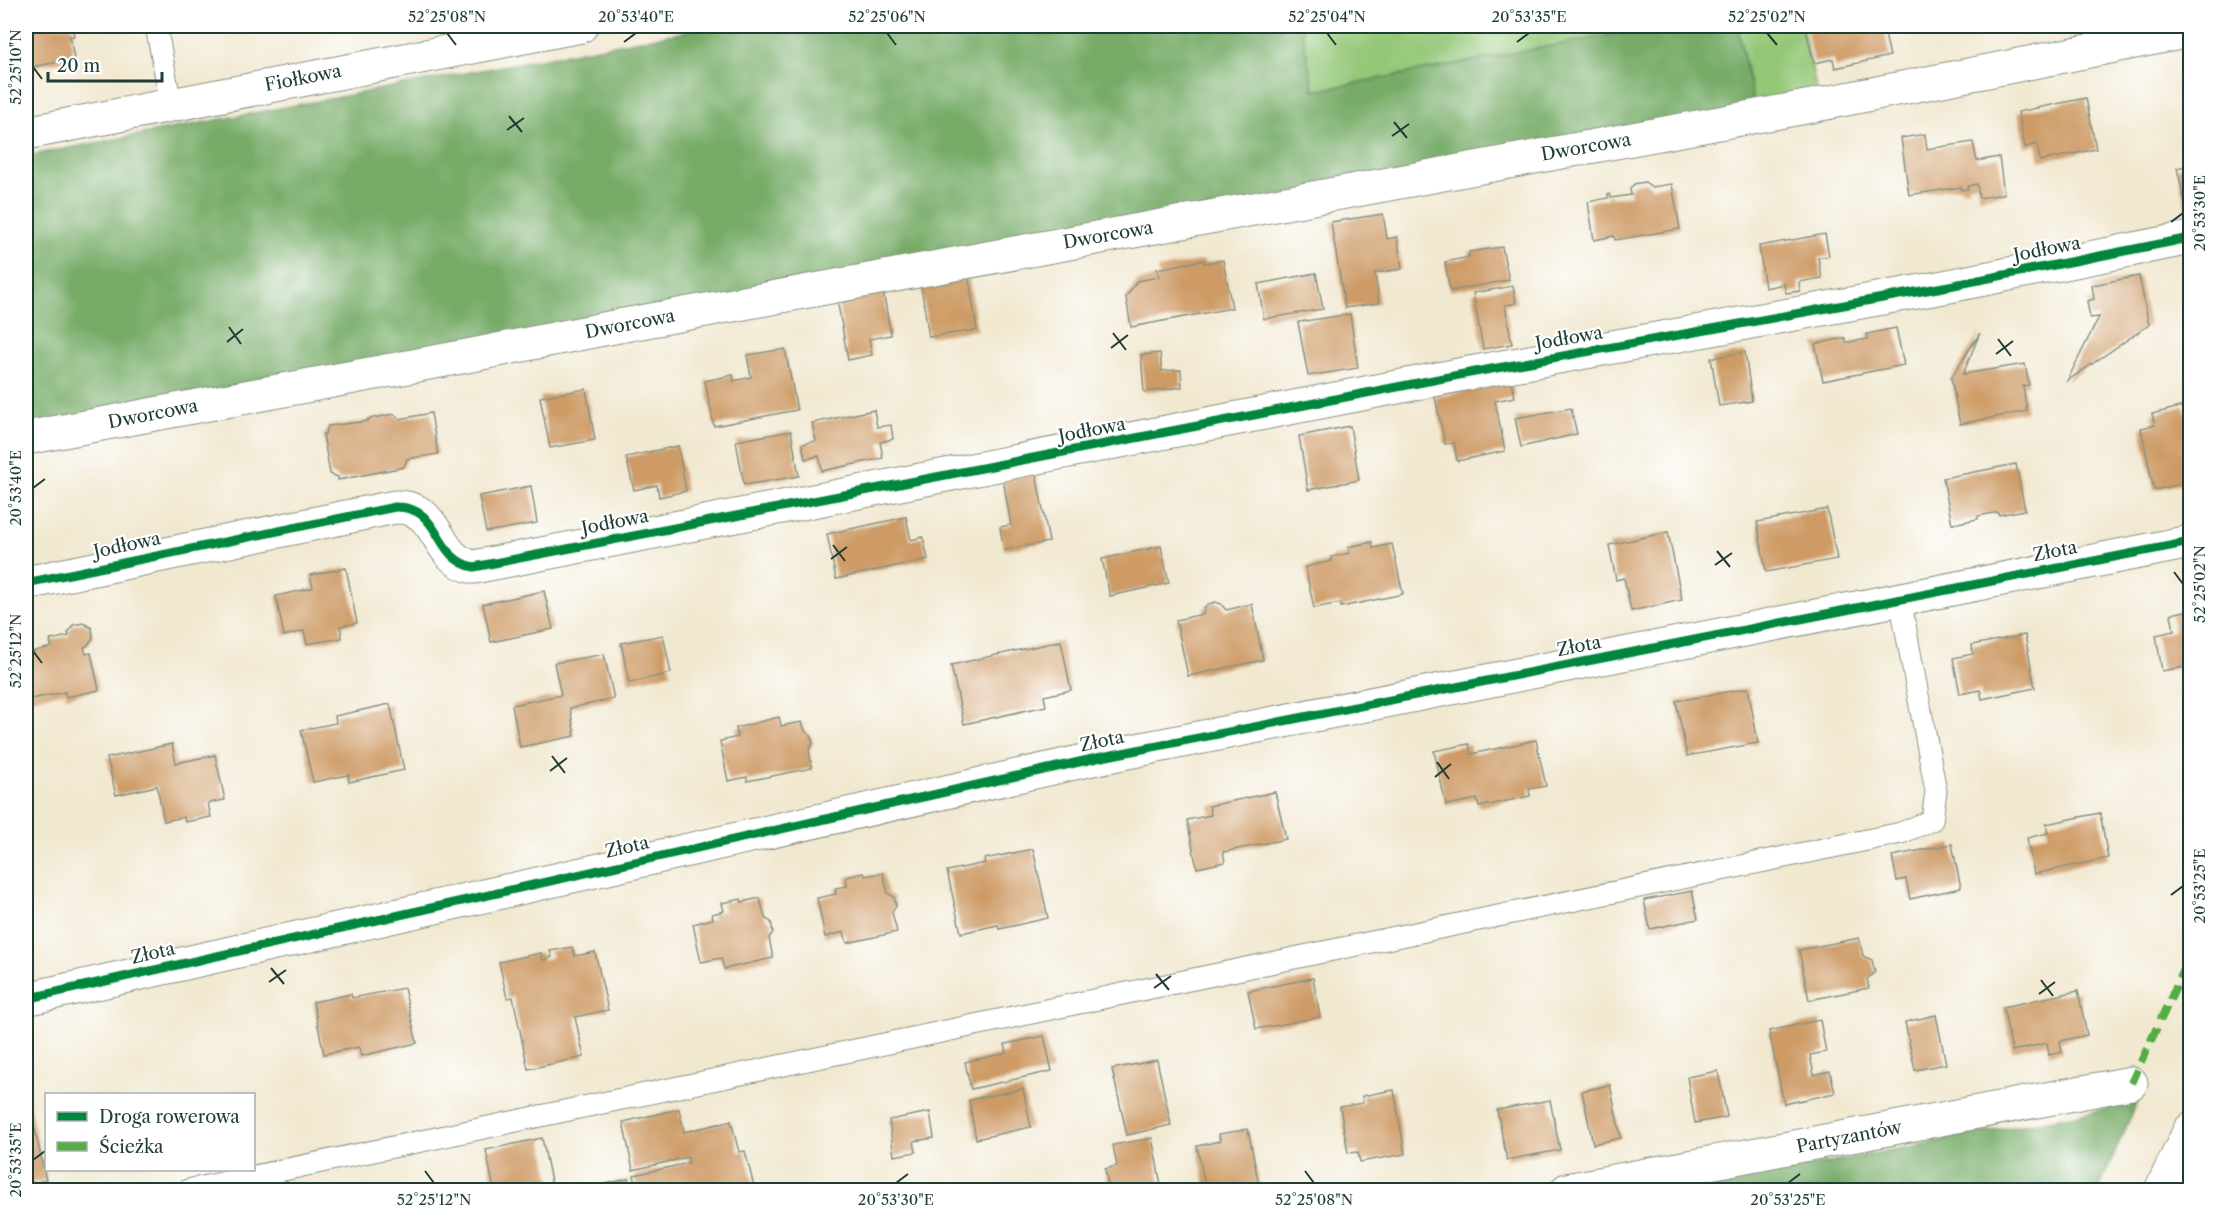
<svg xmlns="http://www.w3.org/2000/svg" width="2216" height="1216" font-family="'Libre Caslon Text',serif">
<style>
.green{fill:#94c777;stroke:#5a8256;stroke-width:1.5}
.forest{fill:#77ac68;stroke:#4b744e;stroke-width:1.5}
.building{fill:#ce9b66}
.lines{fill:none;stroke-linecap:round;stroke-linejoin:round}
.service-casing{stroke:#889282;stroke-width:23}
.minor-casing{stroke:#889282;stroke-width:35}
.tertiary-casing{stroke:#889282;stroke-width:35}
.service{stroke:#fff;stroke-width:21}
.minor{stroke:#fff;stroke-width:33}
.tertiary{stroke:#fff;stroke-width:33}
.quiet{stroke:#52ad45;stroke-width:8;stroke-dasharray:15 8;stroke-linecap:butt}
.cycleway-casing{stroke:#fff;stroke-width:13}
.cycleway{stroke:#00873e;stroke-width:9}
.ticks{fill:none;stroke:#1f3d34;stroke-width:2}
.labels{text-anchor:middle;stroke-width:4.5;stroke-linejoin:round;paint-order:stroke}
.street-label{font-size:18px;fill:#1f3d34;stroke:#fff}
.neatline{fill:none;stroke:#1f3d34;stroke-width:2}
.ticks-label{font-size:15px;text-anchor:middle;fill:#1f3d34}
</style>
<rect width="100%" height="100%" fill="#fff"/>
<filter id="ink" filterUnits="userSpaceOnUse"><feTurbulence type="fractalNoise" baseFrequency=".0167" numOctaves="2"/><feDisplacementMap in="SourceGraphic" scale="12" xChannelSelector="R" yChannelSelector="G"/><feConvolveMatrix kernelMatrix="1 2 1 2 8 2 1 2 1" color-interpolation-filters="sRGB"/></filter>
<filter id="wash" filterUnits="userSpaceOnUse"><feTurbulence type="fractalNoise" baseFrequency=".008" numOctaves="4" result="noise"/><feDisplacementMap in="SourceGraphic" scale="24" xChannelSelector="R" yChannelSelector="G"/><feGaussianBlur stdDeviation="1.35" result="paint"/><feColorMatrix in="noise" values="0 0 0 0 0 0 0 0 0 0 0 0 0 0 0 0 0 1.4 0 .05"/><feComposite in="paint" operator="in"/></filter>
<g filter="url(#wash)">
<rect width="100%" height="100%" fill="#f1e8d0"/>
<!-- green -->
<g class="green">
<path d="M 1301,26 L 1657,26 L 1314,91 Z"/>
<path d="M 1737,26 L 1802,26 L 1818,96 L 1755,109 Z"/>
</g>
<!-- forest -->
<g class="forest">
<path d="M 715,26 L 1301,26 L 1314,91 L 1657,26 L 1737,26 L 1755,109 L 26,424 L 26,156 Z"/>
<path d="M 2137,1103 L 2098,1190 L 1685,1190 Z"/>
</g>
<g id="blocks">
<!-- building -->
<g class="building">
<path d="M 26,26 L 72,26 L 74,36 L 70,36 L 74,59 L 26,68 Z"/>
<path d="M 1805,26 L 1883,26 L 1890,56 L 1835,68 L 1833,59 L 1814,63 Z"/>
<path d="M 2086,98 L 2096,149 L 2040,161 L 2037,144 L 2025,147 L 2018,112 Z"/>
<path d="M 1925,134 L 1927,149 L 1973,142 L 1977,161 L 1999,157 L 2004,194 L 1979,198 L 1977,184 L 1968,186 L 1968,189 L 1961,190 L 1961,187 L 1909,195 L 1901,138 Z"/>
<path d="M 2190,165 L 2190,225 L 2177,168 Z"/>
<path d="M 1645,182 L 1652,187 L 1672,184 L 1680,229 L 1615,240 L 1614,236 L 1594,240 L 1588,202 L 1608,198 L 1608,195 L 1610,194 L 1611,198 L 1631,195 L 1630,189 L 1634,184 Z"/>
<path d="M 1383,214 L 1387,239 L 1397,237 L 1402,269 L 1375,273 L 1379,303 L 1345,308 L 1331,222 Z"/>
<path d="M 1825,234 L 1829,256 L 1818,258 L 1822,278 L 1799,282 L 1800,291 L 1786,293 L 1784,284 L 1765,288 L 1759,246 Z"/>
<path d="M 1502,247 L 1509,280 L 1450,291 L 1445,262 L 1469,257 L 1469,252 Z"/>
<path d="M 1204,260 L 1204,263 L 1223,260 L 1232,308 L 1131,327 L 1126,297 L 1137,281 L 1159,277 L 1157,269 Z"/>
<path d="M 1316,273 L 1323,309 L 1264,319 L 1258,284 Z"/>
<path d="M 2139,276 L 2149,325 L 2067,381 L 2099,317 L 2090,318 L 2087,301 L 2094,299 L 2092,285 Z"/>
<path d="M 969,279 L 977,330 L 929,337 L 921,286 Z"/>
<path d="M 882,285 L 891,335 L 869,339 L 872,355 L 848,360 L 836,293 Z"/>
<path d="M 1513,286 L 1516,303 L 1505,305 L 1512,344 L 1483,349 L 1473,293 Z"/>
<path d="M 1350,314 L 1358,368 L 1308,376 L 1298,322 Z"/>
<path d="M 1896,328 L 1904,365 L 1823,381 L 1815,344 L 1845,338 L 1846,343 L 1868,339 L 1867,334 Z"/>
<path d="M 1980,333 L 1963,374 L 2025,364 L 2029,385 L 2023,386 L 2027,411 L 1960,424 L 1951,378 Z"/>
<path d="M 785,349 L 797,410 L 714,426 L 705,381 L 733,375 L 734,381 L 751,377 L 747,355 Z"/>
<path d="M 1745,352 L 1752,401 L 1719,406 L 1711,358 Z"/>
<path d="M 1160,353 L 1162,371 L 1181,370 L 1182,387 L 1144,392 L 1141,355 Z"/>
<path d="M 1511,379 L 1515,397 L 1495,401 L 1505,451 L 1457,461 L 1454,443 L 1445,444 L 1435,397 L 1467,391 L 1466,388 Z"/>
<path d="M 586,389 L 595,440 L 550,448 L 540,397 Z"/>
<path d="M 2184,406 L 2188,420 L 2190,419 L 2190,482 L 2154,490 L 2141,428 L 2155,425 L 2152,414 Z"/>
<path d="M 1571,408 L 1577,434 L 1521,447 L 1515,418 Z"/>
<path d="M 874,410 L 877,427 L 891,425 L 893,439 L 880,442 L 883,458 L 822,471 L 819,456 L 805,459 L 802,444 L 816,441 L 812,423 Z"/>
<path d="M 431,413 L 438,454 L 407,459 L 404,467 L 338,480 L 338,477 L 330,474 L 323,434 L 325,434 L 328,426 L 368,421 L 368,419 L 394,414 L 400,419 Z"/>
<path d="M 1350,426 L 1359,480 L 1308,490 L 1299,436 Z"/>
<path d="M 791,431 L 799,476 L 744,485 L 736,441 Z"/>
<path d="M 678,446 L 686,491 L 659,497 L 657,485 L 634,490 L 626,457 Z"/>
<path d="M 2016,464 L 2025,510 L 1999,515 L 1998,512 L 1978,516 L 1978,519 L 1952,524 L 1943,478 Z"/>
<path d="M 1036,473 L 1049,542 L 1004,550 L 1000,527 L 1011,525 L 1003,479 Z"/>
<path d="M 531,486 L 537,523 L 486,532 L 479,496 Z"/>
<path d="M 1827,509 L 1837,559 L 1766,572 L 1757,522 Z"/>
<path d="M 906,517 L 911,540 L 923,537 L 928,559 L 836,579 L 827,534 Z"/>
<path d="M 1668,532 L 1682,600 L 1631,611 L 1624,578 L 1616,580 L 1609,545 Z"/>
<path d="M 1372,542 L 1373,548 L 1392,544 L 1403,594 L 1341,607 L 1340,603 L 1314,608 L 1305,567 L 1332,561 L 1331,557 L 1350,553 L 1348,547 Z"/>
<path d="M 1161,546 L 1169,583 L 1110,596 L 1102,559 Z"/>
<path d="M 346,568 L 357,623 L 340,626 L 342,638 L 307,644 L 304,631 L 284,636 L 276,596 L 313,588 L 310,575 Z"/>
<path d="M 544,591 L 553,629 L 491,642 L 483,604 Z"/>
<path d="M 1215,602 L 1221,604 L 1226,610 L 1252,604 L 1263,660 L 1188,676 L 1176,620 L 1203,614 L 1204,608 L 1209,604 Z"/>
<path d="M 2190,610 L 2190,666 L 2162,671 L 2156,635 L 2174,631 L 2171,614 Z"/>
<path d="M 83,623 L 92,628 L 93,638 L 87,646 L 84,647 L 86,654 L 91,653 L 99,690 L 66,697 L 65,692 L 26,700 L 26,653 L 52,647 L 50,640 L 69,636 L 68,633 L 73,625 Z"/>
<path d="M 663,635 L 671,673 L 629,683 L 621,643 Z"/>
<path d="M 2025,635 L 2035,688 L 1982,699 L 1980,690 L 1960,694 L 1953,658 L 1973,654 L 1972,645 Z"/>
<path d="M 1061,641 L 1071,690 L 1044,696 L 1046,706 L 964,724 L 951,665 Z"/>
<path d="M 604,654 L 614,699 L 570,708 L 575,736 L 520,747 L 512,705 L 561,695 L 554,663 Z"/>
<path d="M 1748,688 L 1758,743 L 1687,756 L 1676,701 Z"/>
<path d="M 390,704 L 404,770 L 349,782 L 348,775 L 313,782 L 301,730 L 336,723 L 335,716 Z"/>
<path d="M 779,717 L 781,726 L 802,722 L 805,731 L 811,736 L 813,744 L 809,750 L 812,768 L 747,781 L 747,777 L 728,781 L 720,741 L 738,737 L 736,728 Z"/>
<path d="M 1536,740 L 1546,786 L 1529,789 L 1530,796 L 1479,807 L 1477,799 L 1446,805 L 1434,751 L 1469,744 L 1471,754 Z"/>
<path d="M 172,744 L 176,763 L 215,755 L 225,800 L 208,803 L 211,817 L 185,822 L 184,817 L 164,821 L 157,786 L 116,795 L 107,758 Z"/>
<path d="M 1275,792 L 1286,839 L 1223,852 L 1225,862 L 1197,868 L 1187,820 L 1211,815 L 1209,806 Z"/>
<path d="M 2100,813 L 2108,858 L 2034,874 L 2027,838 L 2048,833 L 2046,824 Z"/>
<path d="M 1952,844 L 1961,888 L 1910,899 L 1906,879 L 1897,881 L 1892,856 Z"/>
<path d="M 1033,849 L 1048,918 L 999,929 L 998,925 L 961,933 L 947,871 L 985,863 L 984,859 Z"/>
<path d="M 864,873 L 865,876 L 883,873 L 888,893 L 894,897 L 896,906 L 892,912 L 897,932 L 847,943 L 844,932 L 825,937 L 817,898 L 836,894 L 835,888 L 847,886 L 846,877 Z"/>
<path d="M 1692,891 L 1698,919 L 1650,929 L 1644,900 Z"/>
<path d="M 760,898 L 765,918 L 771,922 L 773,932 L 769,938 L 773,958 L 724,969 L 721,958 L 701,962 L 693,924 L 713,919 L 712,914 L 724,911 L 722,903 L 741,899 L 742,902 Z"/>
<path d="M 1859,938 L 1863,956 L 1872,960 L 1875,972 L 1867,979 L 1869,988 L 1809,1000 L 1799,950 Z"/>
<path d="M 572,947 L 575,956 L 595,952 L 608,1010 L 575,1017 L 584,1057 L 528,1069 L 513,997 L 507,998 L 499,962 L 541,953 L 543,960 L 552,957 L 550,951 Z"/>
<path d="M 1313,978 L 1320,1017 L 1256,1029 L 1248,991 Z"/>
<path d="M 404,988 L 417,1043 L 361,1056 L 359,1047 L 324,1054 L 313,1002 L 351,994 L 352,998 Z"/>
<path d="M 2078,991 L 2087,1035 L 2060,1041 L 2062,1052 L 2049,1055 L 2047,1043 L 2012,1051 L 2003,1007 Z"/>
<path d="M 1936,1015 L 1946,1064 L 1915,1070 L 1905,1022 Z"/>
<path d="M 1820,1020 L 1826,1052 L 1810,1055 L 1814,1075 L 1830,1071 L 1835,1093 L 1784,1104 L 1769,1031 Z"/>
<path d="M 1044,1036 L 1052,1071 L 971,1089 L 965,1062 L 1007,1053 L 1005,1044 Z"/>
<path d="M 1157,1060 L 1171,1125 L 1127,1135 L 1112,1069 Z"/>
<path d="M 1718,1071 L 1727,1117 L 1695,1123 L 1687,1077 Z"/>
<path d="M 1610,1085 L 1621,1138 L 1593,1144 L 1582,1091 Z"/>
<path d="M 26,1089 L 46,1180 L 26,1184 Z"/>
<path d="M 1023,1089 L 1031,1127 L 976,1139 L 969,1100 Z"/>
<path d="M 1394,1090 L 1405,1154 L 1360,1162 L 1358,1152 L 1348,1153 L 1340,1107 L 1363,1103 L 1362,1096 Z"/>
<path d="M 1550,1100 L 1560,1150 L 1507,1160 L 1497,1110 Z"/>
<path d="M 679,1109 L 684,1132 L 731,1121 L 739,1152 L 745,1151 L 755,1190 L 637,1190 L 634,1175 L 689,1163 L 688,1157 L 633,1170 L 623,1122 Z"/>
<path d="M 930,1112 L 934,1138 L 914,1141 L 916,1152 L 894,1156 L 889,1120 Z"/>
<path d="M 1248,1129 L 1259,1185 L 1238,1190 L 1217,1190 L 1216,1187 L 1206,1189 L 1197,1146 L 1220,1141 L 1219,1134 Z"/>
<path d="M 542,1138 L 552,1186 L 530,1190 L 494,1190 L 486,1150 Z"/>
<path d="M 1152,1138 L 1162,1190 L 1109,1190 L 1105,1169 L 1117,1166 L 1113,1145 Z"/>
<path d="M 628,1179 L 630,1190 L 579,1190 Z"/>
</g>
</g>
</g>
<g filter="url(#ink)">
<use href="#blocks" fill-opacity="0" stroke="#889282" stroke-width="1.5"/>
<g class="lines">
<defs>
<g id="service">
<path d="M 156,26 L 171,104"/>
<path d="M 188,1190 L 1270,963 L 1901,833 L 1932,820 L 1936,791 L 1900,599"/>
</g>
<g id="minor">
<path d="M 26,133 L 581,26"/>
<path d="M 26,438 L 472,355 L 619,326 L 1806,107 L 2190,31"/>
<path d="M 26,583 L 395,507 C 443,506 432,559 474,567 L 1464,374 L 1949,286 L 2190,238"/>
<path d="M 26,999 L 1097,758 L 2190,542"/>
<path d="M 1567,1190 L 2131,1083"/>
</g>
<path id="tertiary" d="M 2161,1190 L 2190,1130"/>
</defs>
<!-- service casing -->
<use href="#service" class="service-casing"/>
<!-- minor casing -->
<use href="#minor" class="minor-casing"/>
<!-- tertiary casing -->
<use href="#tertiary" class="tertiary-casing"/>
<!-- service -->
<use href="#service" class="service"/>
<!-- minor -->
<use href="#minor" class="minor"/>
<!-- tertiary -->
<use href="#tertiary" class="tertiary"/>
<!-- quiet -->
<path class="quiet" d="M 2131,1083 L 2190,957"/>
<defs>
<g id="cycleway">
<path d="M 26,583 L 395,507 C 443,506 432,559 474,567 L 1464,374 L 1949,286 L 2190,238"/>
<path d="M 26,999 L 1097,758 L 2190,542"/>
</g>
</defs>
<!-- cycleway casing -->
<use href="#cycleway" class="cycleway-casing"/>
<!-- cycleway -->
<use href="#cycleway" class="cycleway"/>
</g>
</g>
<!-- ticks -->
<path class="ticks" d="M 447,33 L 456,45M 887,33 L 896,45M 1327,33 L 1336,45M 1767,33 L 1777,45M 624,42 L 636,33M 1517,42 L 1529,33M 33,67 L 42,79M 509,116 L 522,132M 1394,122 L 1407,138M 507,130 L 524,118M 1392,136 L 1409,124M 2171,222 L 2183,213M 229,327 L 241,344M 1113,333 L 1126,350M 1998,339 L 2011,356M 227,342 L 243,329M 1111,348 L 1128,335M 1996,354 L 2013,341M 33,488 L 45,479M 833,545 L 845,561M 1717,551 L 1730,567M 831,559 L 847,547M 1715,565 L 1732,553M 2174,572 L 2183,584M 33,651 L 42,663M 552,756 L 565,773M 1437,762 L 1449,779M 550,771 L 567,758M 1435,777 L 1451,764M 2171,895 L 2183,886M 271,968 L 284,984M 1156,974 L 1169,990M 2041,980 L 2053,996M 269,982 L 286,970M 1154,988 L 1171,976M 2039,994 L 2055,982M 33,1160 L 45,1151M 425,1171 L 434,1183M 1305,1171 L 1314,1183M 896,1183 L 908,1174M 1788,1183 L 1800,1174"/>
<g class="labels">
<!-- street labels -->
<g class="street-label">
<text transform="translate(303 78) rotate(-11)" y="6">Fiołkowa</text>
<text transform="translate(1586 147) rotate(-10)" y="6">Dworcowa</text>
<text transform="translate(1108 235) rotate(-10)" y="6">Dworcowa</text>
<text transform="translate(2047 249) rotate(-11)" y="6">Jodłowa</text>
<text transform="translate(630 324) rotate(-11)" y="6">Dworcowa</text>
<text transform="translate(1569 338) rotate(-10)" y="6">Jodłowa</text>
<text transform="translate(153 414) rotate(-11)" y="6">Dworcowa</text>
<text transform="translate(1092 430) rotate(-11)" y="6">Jodłowa</text>
<text transform="translate(615 522) rotate(-11)" y="6">Jodłowa</text>
<text transform="translate(127 545) rotate(-12)" y="6">Jodłowa</text>
<text transform="translate(2055 551) rotate(-11)" y="6">Złota</text>
<text transform="translate(1579 646) rotate(-11)" y="6">Złota</text>
<text transform="translate(1102 741) rotate(-12)" y="6">Złota</text>
<text transform="translate(627 847) rotate(-13)" y="6">Złota</text>
<text transform="translate(153 953) rotate(-13)" y="6">Złota</text>
<text transform="translate(1849 1137) rotate(-11)" y="6">Partyzantów</text>
</g>
</g>
<!-- margin -->
<rect width="2216" height="1216" fill="none" stroke="#fff" stroke-width="66"/>
<!-- legend -->
<rect x="45" y="1093" width="210" height="78" fill="#ffffff" stroke="#a5b1ae" stroke-width="1.5"/>
<rect x="57" y="1112" width="30" height="9" fill="#00873e" stroke="#a5b1ae" stroke-width="1.5"/>
<text x="99" y="1123" font-size="18" fill="#1f3d34">Droga rowerowa</text>
<rect x="57" y="1142" width="30" height="9" fill="#52ad45" stroke="#a5b1ae" stroke-width="1.5"/>
<text x="99" y="1153" font-size="18" fill="#1f3d34">Ścieżka</text>
<!-- scale -->
<path d="M48 72v9h114v-9" fill="none" stroke="#1f3d34" stroke-width="3"/>
<text x="57" y="72" font-size="18" fill="#1f3d34" stroke="#ffffff" stroke-width="4.5" paint-order="stroke">20 m</text>
<rect x="33" y="33" width="2150" height="1150" class="neatline"/>
<g class="ticks-label">
<text x="447" y="22">52°25'08"N</text>
<text x="636" y="22">20°53'40"E</text>
<text x="887" y="22">52°25'06"N</text>
<text x="1327" y="22">52°25'04"N</text>
<text x="1529" y="22">20°53'35"E</text>
<text x="1767" y="22">52°25'02"N</text>
<text transform="translate(16 67) rotate(-90)" y="5">52°25'10"N</text>
<text transform="translate(2200 213) rotate(-90)" y="5">20°53'30"E</text>
<text transform="translate(16 488) rotate(-90)" y="5">20°53'40"E</text>
<text transform="translate(2200 584) rotate(-90)" y="5">52°25'02"N</text>
<text transform="translate(16 651) rotate(-90)" y="5">52°25'12"N</text>
<text transform="translate(2200 886) rotate(-90)" y="5">20°53'25"E</text>
<text transform="translate(16 1160) rotate(-90)" y="5">20°53'35"E</text>
<text x="434" y="1205">52°25'12"N</text>
<text x="896" y="1205">20°53'30"E</text>
<text x="1314" y="1205">52°25'08"N</text>
<text x="1788" y="1205">20°53'25"E</text>
</g>
</svg>
